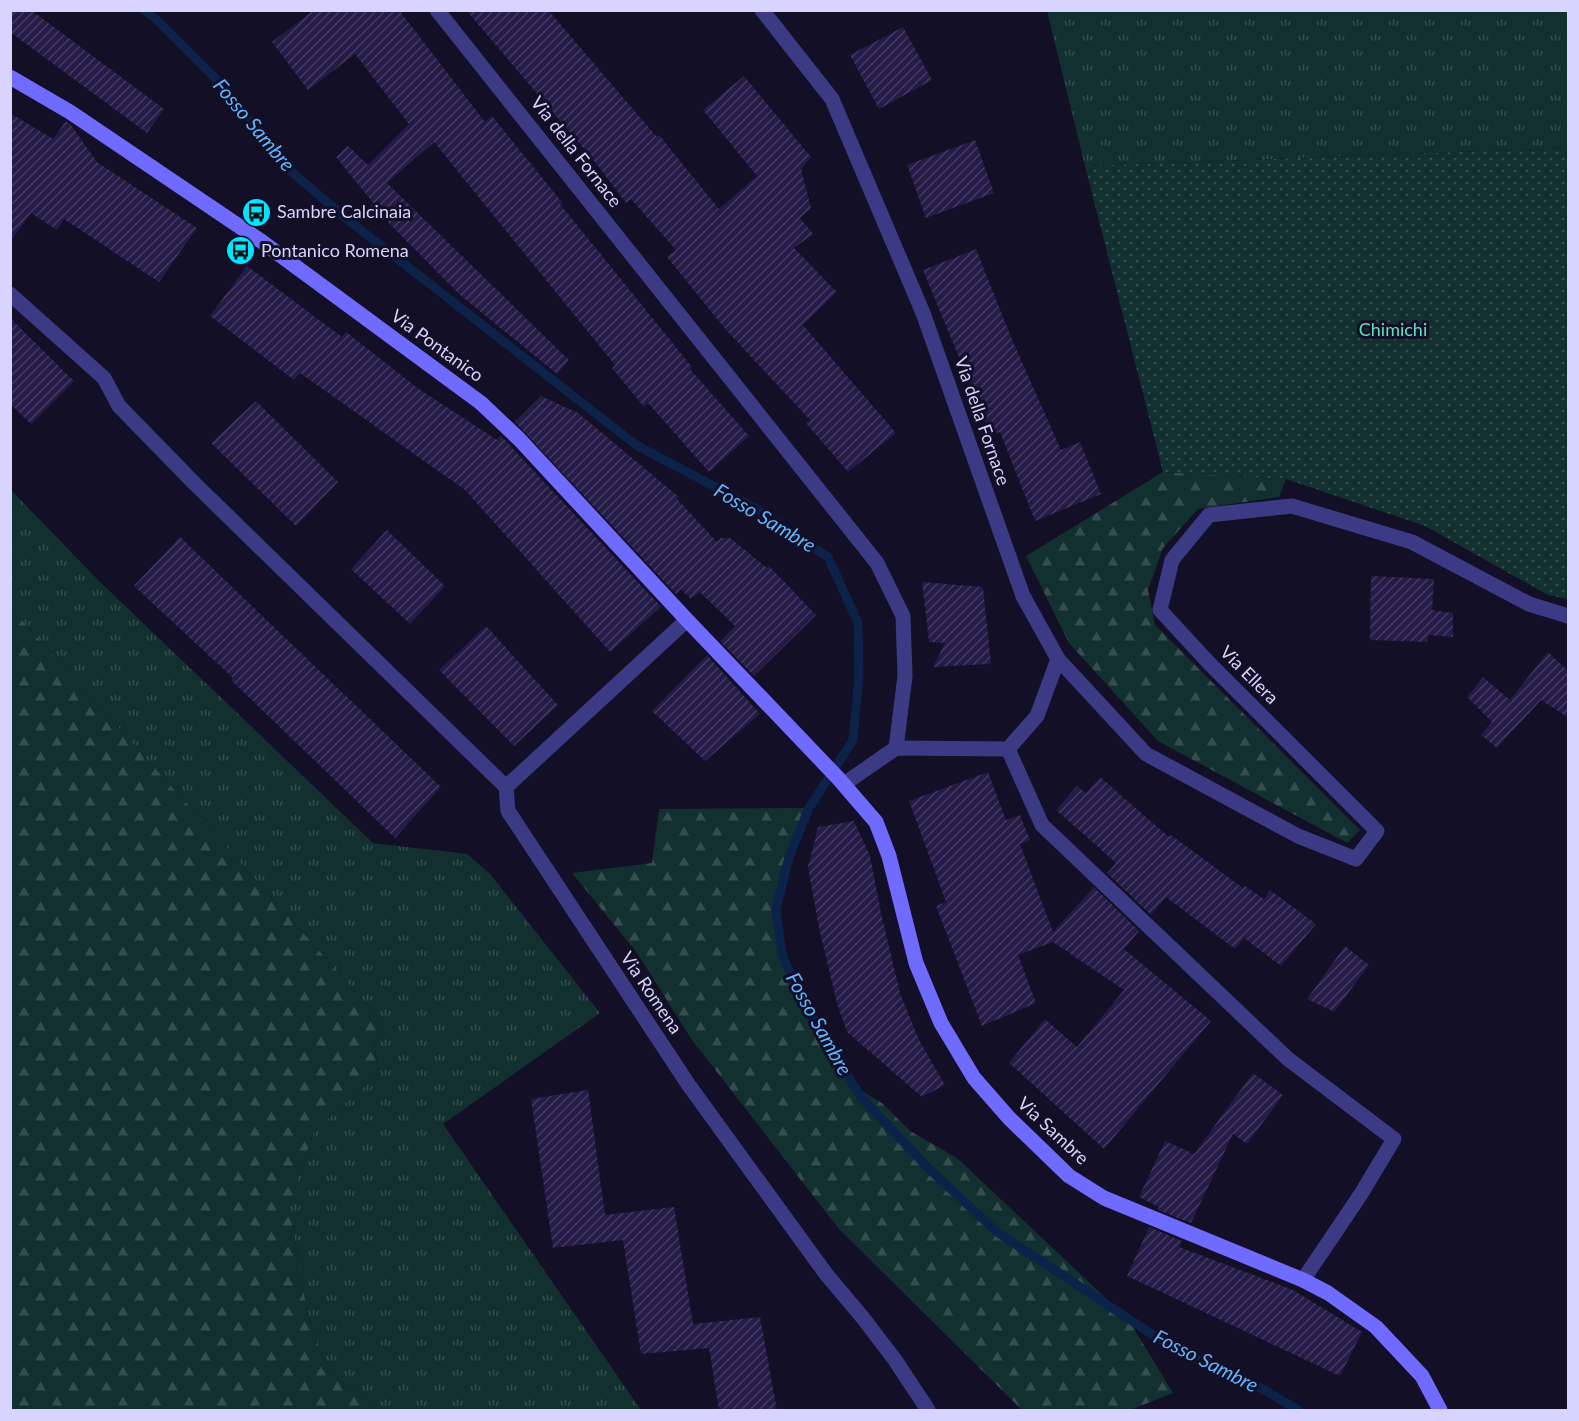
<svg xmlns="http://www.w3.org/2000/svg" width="1579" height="1421" font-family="Lato,sans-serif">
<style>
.grass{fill:url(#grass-tufts)}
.forest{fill:url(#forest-firs)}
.park{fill:url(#park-dots)}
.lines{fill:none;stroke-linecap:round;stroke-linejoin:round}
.stream{stroke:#0c2248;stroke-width:9}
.building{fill:url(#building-hatch)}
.street{stroke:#3d3a85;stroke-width:15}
.secondary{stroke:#6f6bff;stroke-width:15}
.labels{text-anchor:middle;stroke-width:6;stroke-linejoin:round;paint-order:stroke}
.street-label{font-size:18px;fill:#d9d4ff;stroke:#130f26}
.poi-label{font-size:18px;fill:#d9d4ff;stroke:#130f26;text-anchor:start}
.park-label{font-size:18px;fill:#5fe0c0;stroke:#130f26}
.water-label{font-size:20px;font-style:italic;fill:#62b6ff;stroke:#130f26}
</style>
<defs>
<pattern id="grass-tufts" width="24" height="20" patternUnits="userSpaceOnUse" patternTransform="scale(1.5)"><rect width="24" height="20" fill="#12302f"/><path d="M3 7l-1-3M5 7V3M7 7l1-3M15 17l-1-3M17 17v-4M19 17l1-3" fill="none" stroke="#344d4e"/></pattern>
<pattern id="forest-firs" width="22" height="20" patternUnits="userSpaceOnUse" patternTransform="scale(1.5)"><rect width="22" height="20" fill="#12302f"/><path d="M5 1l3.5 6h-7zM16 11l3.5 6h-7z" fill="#344d4e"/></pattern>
<pattern id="park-dots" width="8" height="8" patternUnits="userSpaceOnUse" patternTransform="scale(1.5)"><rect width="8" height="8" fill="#12302f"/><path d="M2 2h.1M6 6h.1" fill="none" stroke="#344d4e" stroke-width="1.8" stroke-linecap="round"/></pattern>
<pattern id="building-hatch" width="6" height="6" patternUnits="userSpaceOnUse" patternTransform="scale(1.5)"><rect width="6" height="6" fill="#241b47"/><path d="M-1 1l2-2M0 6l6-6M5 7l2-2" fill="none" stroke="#433b63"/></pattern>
</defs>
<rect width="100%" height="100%" fill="#130f26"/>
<!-- grass -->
<g class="grass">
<path d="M 1047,11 L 1568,11 L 1568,148 L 1085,166 Z"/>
<path d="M 10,489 L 99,581 L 373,843 L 467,854 L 490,874 L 600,1013 L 443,1124 L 641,1410 L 385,1410 L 329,1373 L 308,1317 L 289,1206 L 314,1131 L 378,1074 L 374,1041 L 384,1023 L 11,608 Z"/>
</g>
<!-- forest -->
<g class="forest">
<path d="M 1163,472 L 1286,479 L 1279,497 L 1198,509 L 1163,548 L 1148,590 L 1155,625 L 1360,830 L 1347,843 L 1158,741 L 1069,643 L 1026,556 Z"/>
<path d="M 11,608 L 384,1023 L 374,1041 L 378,1074 L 314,1131 L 289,1206 L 308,1317 L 329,1373 L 385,1410 L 11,1410 Z"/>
<path d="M 809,808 L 778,902 L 780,947 L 855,1087 L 882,1103 L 910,1131 L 957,1158 L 1128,1319 L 1173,1393 L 1130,1410 L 1022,1410 L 839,1229 L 692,1040 L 637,953 L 572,873 L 652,863 L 659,809 Z"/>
</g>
<!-- park -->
<path class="park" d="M 1568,148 L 1568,599 L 1548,595 L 1425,526 L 1286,479 L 1163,472 L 1085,166 Z"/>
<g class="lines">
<!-- stream -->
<path class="stream" d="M 144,10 L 156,19 L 223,86 L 287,168 L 348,220 L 636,445 L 755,508 L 828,557 L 858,623 L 859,675 L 853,740 L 809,808 L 789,857 L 776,910 L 782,954 L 805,1007 L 861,1097 L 928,1168 L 997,1232 L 1179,1352 L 1247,1380 L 1298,1410"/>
</g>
<!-- building -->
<g class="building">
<path d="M 10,10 L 31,10 L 164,109 L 147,133 L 10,32 Z"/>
<path d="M 314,10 L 399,10 L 485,122 L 492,116 L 562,202 L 560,204 L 692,367 L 690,369 L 749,436 L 709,472 L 648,403 L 644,407 L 612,368 L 615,365 L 434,142 L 387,183 L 569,360 L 557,374 L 459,294 L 371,205 L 374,204 L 336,157 L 348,146 L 368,165 L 409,124 L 355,54 L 308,90 L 272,42 Z"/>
<path d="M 466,10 L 548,10 L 657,137 L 659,135 L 719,209 L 757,176 L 703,110 L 744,76 L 811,157 L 801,169 L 811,208 L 800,218 L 813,234 L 794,248 L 837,292 L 803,325 L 896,433 L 848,472 L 806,423 L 810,420 L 726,330 L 667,257 L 676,250 L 631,199 L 626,203 L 595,162 Z"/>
<path d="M 903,27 L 932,80 L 879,109 L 850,55 Z"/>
<path d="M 10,113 L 53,139 L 66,121 L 71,125 L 97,162 L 197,228 L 159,282 L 64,219 L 57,230 L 31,213 L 10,242 Z"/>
<path d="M 975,140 L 994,193 L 926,218 L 907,165 Z"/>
<path d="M 976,249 L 1013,342 L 1061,450 L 1080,442 L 1101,494 L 1035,521 L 1000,432 L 991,435 L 923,270 Z"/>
<path d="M 247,266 L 342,337 L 346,332 L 419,389 L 497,440 L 501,436 L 661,607 L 610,652 L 465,490 L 300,373 L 294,380 L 210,316 Z"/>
<path d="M 10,318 L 74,381 L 31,424 L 10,404 Z"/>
<path d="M 541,396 L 578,413 L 679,497 L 677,499 L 717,542 L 721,538 L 730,538 L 767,568 L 769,566 L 816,615 L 754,676 L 720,641 L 735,626 L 700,592 L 691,599 L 681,589 L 676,594 L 515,422 Z"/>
<path d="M 256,401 L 338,482 L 296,526 L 211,443 Z"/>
<path d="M 387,530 L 445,586 L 410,624 L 351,569 Z"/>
<path d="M 180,537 L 441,787 L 395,838 L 231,680 L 233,678 L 134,586 Z"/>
<path d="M 1371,576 L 1434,579 L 1432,610 L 1453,613 L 1453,637 L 1428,635 L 1428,642 L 1370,640 Z"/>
<path d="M 922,582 L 983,587 L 991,664 L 933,667 L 945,643 L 929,642 Z"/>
<path d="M 486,626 L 558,705 L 514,746 L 439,670 Z"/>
<path d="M 1548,652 L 1569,672 L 1569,718 L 1541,700 L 1497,748 L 1481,735 L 1492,722 L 1467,697 L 1483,677 L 1510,700 Z"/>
<path d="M 707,655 L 760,714 L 705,761 L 652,711 Z"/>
<path d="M 988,772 L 1006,820 L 1020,815 L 1030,840 L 1020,844 L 1053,932 L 1094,887 L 1139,931 L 1124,949 L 1211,1021 L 1104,1149 L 1009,1063 L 1045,1019 L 1077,1047 L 1124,990 L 1053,942 L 1018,955 L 1036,1003 L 982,1026 L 936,906 L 946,902 L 909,801 Z"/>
<path d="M 1100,777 L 1169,837 L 1171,835 L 1243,888 L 1245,886 L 1264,899 L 1270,890 L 1316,924 L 1281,966 L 1244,938 L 1235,949 L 1166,897 L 1151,915 L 1107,873 L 1116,863 L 1056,810 L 1077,786 L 1086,793 Z"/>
<path d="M 854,821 L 870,856 L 881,913 L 900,993 L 919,1040 L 945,1085 L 922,1097 L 847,1032 L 838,1007 L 819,928 L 808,867 L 818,827 Z"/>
<path d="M 1345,946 L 1369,965 L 1334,1012 L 1307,999 Z"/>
<path d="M 1253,1073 L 1283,1095 L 1247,1144 L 1233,1134 L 1191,1223 L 1158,1210 L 1159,1207 L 1139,1197 L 1165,1141 L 1194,1154 Z"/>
<path d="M 588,1090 L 605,1215 L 674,1207 L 693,1324 L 760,1317 L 777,1410 L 719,1410 L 709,1348 L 641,1354 L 623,1240 L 553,1248 L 531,1099 Z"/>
<path d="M 1149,1227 L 1182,1241 L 1179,1247 L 1293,1290 L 1362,1332 L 1340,1376 L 1127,1276 Z"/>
</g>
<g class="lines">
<!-- street -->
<g class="street">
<path d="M 437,10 L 877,563 L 903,616 L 905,676 L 896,748"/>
<path d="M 762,10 L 832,99 L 923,313 L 1023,596 L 1058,659 L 1146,754 L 1298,836 L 1356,859 L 1377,831 L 1209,663 L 1160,610 L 1172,560 L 1209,515 L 1292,506 L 1412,542 L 1529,604 L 1568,616"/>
<path d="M 10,294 L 104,378 L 119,406 L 195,484 L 506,787"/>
<path d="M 687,620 L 506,787 L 508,811 L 688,1084 L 826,1274 L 863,1318 L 895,1360 L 928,1410"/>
<path d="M 1008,749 L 1042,825 L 1288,1059 L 1394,1139 L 1361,1194 L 1303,1280"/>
<path d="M 844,784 L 896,748 L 1008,749 L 1037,716 L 1058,659"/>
</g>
<!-- secondary -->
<path class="secondary" d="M 10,77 L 70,112 L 261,241 L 481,403 L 519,439 L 687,620 L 838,778 L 876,822 L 889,856 L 916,963 L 941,1023 L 974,1078 L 1009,1118 L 1069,1176 L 1104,1198 L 1303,1280 L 1328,1293 L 1376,1327 L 1422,1376 L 1440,1410"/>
</g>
<!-- icons -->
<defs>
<symbol id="bus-disc" viewBox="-11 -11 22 22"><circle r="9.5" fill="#00e5ff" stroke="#130f26"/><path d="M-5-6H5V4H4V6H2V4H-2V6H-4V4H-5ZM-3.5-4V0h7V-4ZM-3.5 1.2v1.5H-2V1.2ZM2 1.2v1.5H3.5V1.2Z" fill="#111"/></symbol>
</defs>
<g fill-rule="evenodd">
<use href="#bus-disc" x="240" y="196" width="33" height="33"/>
<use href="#bus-disc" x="224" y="234" width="33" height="33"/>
</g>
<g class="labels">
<!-- street labels -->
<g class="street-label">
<text transform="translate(576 152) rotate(52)" y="6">Via della Fornace</text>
<text transform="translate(437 346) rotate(36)" y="6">Via Pontanico</text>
<text transform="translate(982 421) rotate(71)" y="6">Via della Fornace</text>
<text transform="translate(1249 675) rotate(45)" y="6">Via Ellera</text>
<text transform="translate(651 993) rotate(56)" y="6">Via Romena</text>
<text transform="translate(1053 1131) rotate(43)" y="6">Via Sambre</text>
</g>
<!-- poi labels -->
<g class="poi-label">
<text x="277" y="218">Sambre Calcinaia</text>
<text x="261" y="257">Pontanico Romena</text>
</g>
<!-- park labels -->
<g class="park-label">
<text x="1393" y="336">Chimichi</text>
</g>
<!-- water labels -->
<g class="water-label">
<text transform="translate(254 125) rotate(50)" y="7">Fosso Sambre</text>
<text transform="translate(765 518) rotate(31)" y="7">Fosso Sambre</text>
<text transform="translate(819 1024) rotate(61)" y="7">Fosso Sambre</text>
<text transform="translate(1206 1361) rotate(27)" y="7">Fosso Sambre</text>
</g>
</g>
<!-- border -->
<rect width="1579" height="1421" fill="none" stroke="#d9d4ff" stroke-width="24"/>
</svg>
